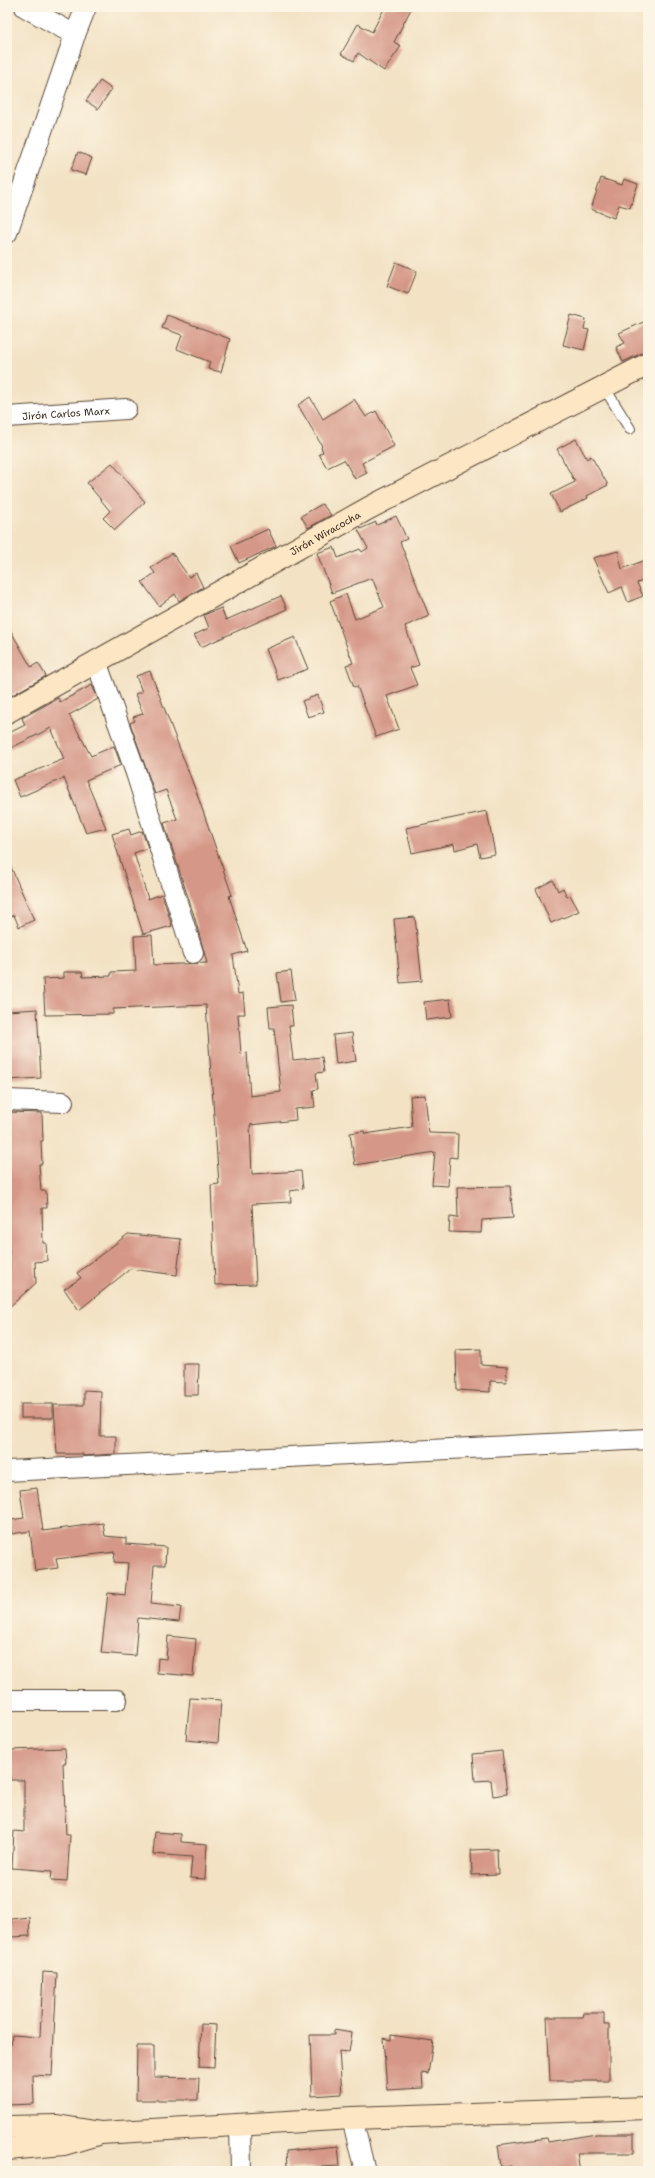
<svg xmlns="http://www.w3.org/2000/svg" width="655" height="2178" font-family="'Shantell Sans',sans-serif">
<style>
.building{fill:#d59787}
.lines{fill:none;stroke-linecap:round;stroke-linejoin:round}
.lane-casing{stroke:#574637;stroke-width:12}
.street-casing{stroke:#574637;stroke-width:22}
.secondary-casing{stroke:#574637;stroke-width:24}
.lane{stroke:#fff;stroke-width:10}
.street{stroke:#fff;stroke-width:20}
.secondary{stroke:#fce6c4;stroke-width:22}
.labels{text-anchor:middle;stroke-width:3;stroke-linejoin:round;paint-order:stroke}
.street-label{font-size:10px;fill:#3b2a1e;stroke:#fcf5e5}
</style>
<rect width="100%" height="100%" fill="#fcf5e5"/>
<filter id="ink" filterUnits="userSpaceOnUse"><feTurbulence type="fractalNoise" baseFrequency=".025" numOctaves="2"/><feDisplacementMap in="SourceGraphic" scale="8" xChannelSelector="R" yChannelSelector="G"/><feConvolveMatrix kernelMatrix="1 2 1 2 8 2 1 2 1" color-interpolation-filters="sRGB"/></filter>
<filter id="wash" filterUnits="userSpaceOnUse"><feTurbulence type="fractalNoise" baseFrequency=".012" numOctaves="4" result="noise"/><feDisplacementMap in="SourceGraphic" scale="16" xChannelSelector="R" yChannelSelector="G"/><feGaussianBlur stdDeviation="0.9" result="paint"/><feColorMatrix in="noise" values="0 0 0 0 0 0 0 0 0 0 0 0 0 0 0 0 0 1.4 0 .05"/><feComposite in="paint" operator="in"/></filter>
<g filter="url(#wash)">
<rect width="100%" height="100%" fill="#f3e2c4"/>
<g id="blocks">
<!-- building -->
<g class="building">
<path d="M 385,7 L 412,7 L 394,42 L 401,46 L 384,71 L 358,53 L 354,61 L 341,54 L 358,24 L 372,32 Z"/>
<path d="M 100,81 L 112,89 L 98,109 L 86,101 Z"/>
<path d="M 78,152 L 92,158 L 86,175 L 71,170 Z"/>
<path d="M 601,178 L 622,185 L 624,179 L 638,184 L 630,208 L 619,205 L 614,218 L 591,209 Z"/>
<path d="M 396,262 L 417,271 L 408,294 L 387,286 Z"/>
<path d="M 167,315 L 230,339 L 221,372 L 208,369 L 210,362 L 177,349 L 182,335 L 162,328 Z"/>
<path d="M 571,315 L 586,319 L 584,329 L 589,330 L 584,350 L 563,345 Z"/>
<path d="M 648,320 L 648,350 L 623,362 L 616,347 L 625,343 L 619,333 Z"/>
<path d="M 310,397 L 323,419 L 354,399 L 366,417 L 376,411 L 394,446 L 362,463 L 367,473 L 355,479 L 344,460 L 327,468 L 319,454 L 323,452 L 321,447 L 322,446 L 298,405 Z"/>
<path d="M 576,439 L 587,459 L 591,456 L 608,485 L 587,496 L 588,498 L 560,512 L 551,494 L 575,482 L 557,449 Z"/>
<path d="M 112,463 L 145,502 L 115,530 L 103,518 L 110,511 L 87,483 Z"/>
<path d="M 322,504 L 331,515 L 308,528 L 301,516 Z"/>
<path d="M 396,516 L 407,539 L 400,542 L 429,616 L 405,626 L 419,665 L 410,668 L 417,685 L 387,696 L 399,729 L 376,737 L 357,686 L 354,687 L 346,665 L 353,663 L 330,601 L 346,594 L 355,619 L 384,607 L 372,578 L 332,593 L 317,553 L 334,547 L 338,558 L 360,549 L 362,552 L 368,548 L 358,530 L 376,522 L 377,525 Z"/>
<path d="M 268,529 L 276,546 L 239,563 L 231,546 Z"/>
<path d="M 618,551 L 622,569 L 648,559 L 648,579 L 637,583 L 643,596 L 628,602 L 622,587 L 609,593 L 593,558 Z"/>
<path d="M 172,553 L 189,577 L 196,573 L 203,587 L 179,601 L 175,594 L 159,606 L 142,582 L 155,573 L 151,568 Z"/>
<path d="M 281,596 L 287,609 L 201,647 L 194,635 L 209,628 L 204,615 L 221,608 L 226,620 Z"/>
<path d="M 7,624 L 31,667 L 38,663 L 46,676 L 7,698 Z"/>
<path d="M 295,637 L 308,669 L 278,680 L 266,649 Z"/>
<path d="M 150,671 L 197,794 L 232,895 L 229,896 L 247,951 L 233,955 L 238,994 L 243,993 L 245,1014 L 238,1014 L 241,1054 L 247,1053 L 250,1096 L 281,1092 L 274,1028 L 270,1028 L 268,1007 L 291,1005 L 293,1026 L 289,1026 L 293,1060 L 322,1057 L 324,1072 L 316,1073 L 318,1089 L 313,1090 L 315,1107 L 295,1109 L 296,1120 L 250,1125 L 252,1174 L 301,1171 L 303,1189 L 290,1191 L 291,1202 L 252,1204 L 256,1284 L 215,1285 L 211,1185 L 219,1184 L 206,1005 L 113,1009 L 113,1014 L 45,1015 L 43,979 L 64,978 L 64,972 L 82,972 L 83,977 L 111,976 L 111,972 L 136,971 L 134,936 L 152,935 L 154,965 L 207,963 L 195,919 L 164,823 L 177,819 L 166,790 L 155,794 L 130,723 L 135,721 L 133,717 L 143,714 L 135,694 L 142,692 L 136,676 Z"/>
<path d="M 92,685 L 98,699 L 69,715 L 91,756 L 114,746 L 121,765 L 86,780 L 106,828 L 86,833 L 64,778 L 20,797 L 13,780 L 64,759 L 51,728 L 7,750 L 7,734 L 25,725 L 22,718 L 58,698 L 60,702 Z"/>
<path d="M 318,695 L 324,712 L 308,717 L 302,701 Z"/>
<path d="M 487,811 L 495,854 L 480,857 L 477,844 L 455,850 L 454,844 L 412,853 L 406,828 Z"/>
<path d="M 129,829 L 131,835 L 142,831 L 148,848 L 134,853 L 148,899 L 162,894 L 172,926 L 143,934 L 112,834 Z"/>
<path d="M 7,858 L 34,920 L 19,927 L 14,915 L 7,918 Z"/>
<path d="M 553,880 L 558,891 L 563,888 L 567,897 L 570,895 L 579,911 L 551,923 L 536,889 Z"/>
<path d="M 415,917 L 422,981 L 400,983 L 394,919 Z"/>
<path d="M 291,971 L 295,1000 L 281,1002 L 277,973 Z"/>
<path d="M 450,999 L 452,1017 L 426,1020 L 424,1002 Z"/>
<path d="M 37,1009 L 41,1078 L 7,1080 L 7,1011 Z"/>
<path d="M 352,1033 L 356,1061 L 336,1064 L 333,1035 Z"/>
<path d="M 425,1095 L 429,1133 L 458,1134 L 457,1158 L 450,1157 L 448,1186 L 432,1185 L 435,1152 L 355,1165 L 350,1133 L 364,1131 L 365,1134 L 412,1127 L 410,1096 Z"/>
<path d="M 8,1112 L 42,1113 L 43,1141 L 41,1141 L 42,1164 L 39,1164 L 41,1191 L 46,1191 L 47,1208 L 42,1208 L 43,1243 L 46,1243 L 47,1261 L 35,1262 L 36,1283 L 7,1309 L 7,1269 L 10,1268 L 7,1212 Z"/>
<path d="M 510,1186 L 513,1218 L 482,1220 L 481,1233 L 449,1232 L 450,1217 L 458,1218 L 457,1187 Z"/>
<path d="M 128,1234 L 181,1239 L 177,1275 L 130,1269 L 79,1310 L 64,1289 L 81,1278 L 77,1273 Z"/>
<path d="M 481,1349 L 481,1365 L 507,1367 L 506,1382 L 490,1381 L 490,1392 L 457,1390 L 456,1350 Z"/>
<path d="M 184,1364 L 199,1364 L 198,1395 L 184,1395 Z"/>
<path d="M 84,1390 L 101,1391 L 100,1436 L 116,1436 L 116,1454 L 83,1456 L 83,1454 L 57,1454 L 54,1405 L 84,1405 Z"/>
<rect x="21" y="1404" width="32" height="14"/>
<path d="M 37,1488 L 43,1531 L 103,1523 L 105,1536 L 126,1538 L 126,1544 L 166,1547 L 165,1565 L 154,1565 L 151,1604 L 181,1607 L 179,1622 L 138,1618 L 135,1656 L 101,1653 L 108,1593 L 125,1595 L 128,1563 L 114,1562 L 115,1552 L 56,1559 L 58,1568 L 35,1571 L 30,1531 L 12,1534 L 10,1520 L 24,1518 L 20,1490 Z"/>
<path d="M 168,1636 L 196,1639 L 193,1676 L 157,1673 L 158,1658 L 166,1659 Z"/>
<path d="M 190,1698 L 221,1700 L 218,1743 L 186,1740 Z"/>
<path d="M 65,1748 L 66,1763 L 63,1763 L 66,1835 L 70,1835 L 67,1882 L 51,1881 L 52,1871 L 12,1868 L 14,1831 L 24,1832 L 24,1780 L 10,1780 L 10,1750 Z"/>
<path d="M 502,1751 L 507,1794 L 493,1796 L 491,1780 L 475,1781 L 473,1754 Z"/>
<path d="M 155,1832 L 181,1834 L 181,1842 L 207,1844 L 205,1879 L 190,1878 L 192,1857 L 153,1854 Z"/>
<path d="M 497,1849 L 498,1874 L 472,1875 L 471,1850 Z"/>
<path d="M 29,1917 L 30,1936 L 12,1937 L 11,1919 Z"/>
<path d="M 43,1972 L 57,1973 L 52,2076 L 33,2075 L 34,2104 L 7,2105 L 7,2044 L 11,2044 L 12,2035 L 40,2037 Z"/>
<path d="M 584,2013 L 604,2013 L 604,2025 L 609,2025 L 609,2081 L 550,2081 L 547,2017 L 583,2017 Z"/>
<path d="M 201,2024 L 216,2025 L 214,2068 L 199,2067 Z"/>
<path d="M 334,2030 L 352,2033 L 349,2052 L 339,2051 L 342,2094 L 312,2096 L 310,2035 L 334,2035 Z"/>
<path d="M 391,2035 L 433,2041 L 428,2074 L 422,2073 L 423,2088 L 387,2090 L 383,2038 L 391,2040 Z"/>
<path d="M 137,2046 L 154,2046 L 154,2077 L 199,2078 L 198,2100 L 136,2100 Z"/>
<path d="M 596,2134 L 634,2134 L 634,2153 L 577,2153 L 580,2171 L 512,2171 L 511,2166 L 501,2167 L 498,2145 L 547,2138 L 548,2142 Z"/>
<path d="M 338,2146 L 340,2166 L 287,2169 L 286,2151 Z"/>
</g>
</g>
</g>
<g filter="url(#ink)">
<use href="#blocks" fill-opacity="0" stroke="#574637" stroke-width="1"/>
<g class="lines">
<defs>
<path id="lane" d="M 604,387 L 630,429"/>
<g id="street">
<path d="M 75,35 L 86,7"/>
<path d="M 7,233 L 75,35 L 25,7"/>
<path id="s1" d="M 7,417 L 126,409"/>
<path d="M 96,661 L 136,773 L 193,953"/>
<path d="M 7,1100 L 63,1102"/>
<path d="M 7,1471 L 648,1439"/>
<path d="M 7,1700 L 117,1700"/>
<path d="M 352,2118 L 365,2171"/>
<path d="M 240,2125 L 241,2171"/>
</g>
<g id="secondary">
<path id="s2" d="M 7,712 L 369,508 L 648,364"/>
<path d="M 7,2127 L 57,2126 L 101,2133 L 352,2118 L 648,2108"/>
<path d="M 7,2149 L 64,2144 L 94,2135"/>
</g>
</defs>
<!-- lane casing -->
<use href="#lane" class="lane-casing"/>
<!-- street casing -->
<use href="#street" class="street-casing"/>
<!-- secondary casing -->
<use href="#secondary" class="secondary-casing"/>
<!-- lane -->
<use href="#lane" class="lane"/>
<!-- street -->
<use href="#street" class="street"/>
<!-- secondary -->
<use href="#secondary" class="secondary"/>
</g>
</g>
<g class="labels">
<!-- street labels -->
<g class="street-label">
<text dy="4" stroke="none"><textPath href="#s1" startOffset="59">Jirón Carlos Marx</textPath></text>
<text dy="4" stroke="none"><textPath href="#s2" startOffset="365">Jirón Wiracocha</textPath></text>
</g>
</g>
<!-- margin -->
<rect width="655" height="2178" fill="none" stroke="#fcf5e5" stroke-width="24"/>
</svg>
